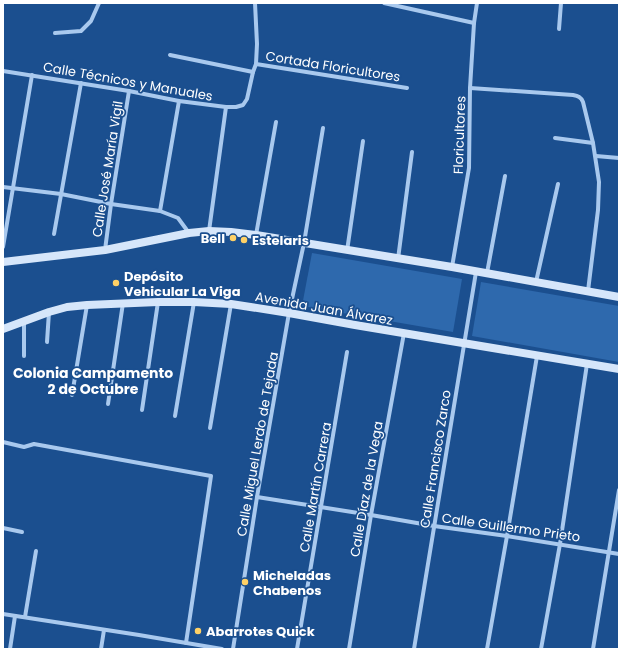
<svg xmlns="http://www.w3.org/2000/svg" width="622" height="652" font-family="Poppins,sans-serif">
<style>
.green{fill:#2e69ad}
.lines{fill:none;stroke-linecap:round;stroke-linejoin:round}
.street{stroke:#a9c9ee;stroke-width:4}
.secondary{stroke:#d6e6fa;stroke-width:8}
.poi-dot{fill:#ffd166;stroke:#1b4f8f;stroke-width:1.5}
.labels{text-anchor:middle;stroke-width:3.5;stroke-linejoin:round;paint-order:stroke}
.street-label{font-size:13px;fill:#fff;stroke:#1b4f8f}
.poi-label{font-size:13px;font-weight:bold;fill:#fff;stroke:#1b4f8f;text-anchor:start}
.neighbourhood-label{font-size:14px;font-weight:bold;fill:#fff;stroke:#1b4f8f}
</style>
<rect width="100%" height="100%" fill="#1b4f8f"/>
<!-- green -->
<g class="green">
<path d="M 312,253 L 462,279 L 453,332 L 302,306 Z"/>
<path d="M 481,282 L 619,306 L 619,362 L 472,336 Z"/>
</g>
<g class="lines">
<!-- street -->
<g class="street">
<path d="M 384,3 L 474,23"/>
<path d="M 559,29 L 561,3"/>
<path d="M 55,33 L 81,31 L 91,21 L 99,3"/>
<path d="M 170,55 L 253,72"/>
<path d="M 256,64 L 407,88"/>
<path d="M 3,71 L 129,91 L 179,101 L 226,107 L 236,107 L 243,105 L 247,99 L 253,72 L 256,64 L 257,44 L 255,3"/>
<path d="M 470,88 L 573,95 C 578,96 581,97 583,102 L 593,143 L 599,182 L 598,210 L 588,291"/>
<path d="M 555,138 L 593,143"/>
<path d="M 596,156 L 619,158"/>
<path d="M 3,187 L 61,194 L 111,204 L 160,211 L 178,218 L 189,233"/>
<path d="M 160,211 L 179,101"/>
<path d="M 209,231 L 226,107"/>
<path d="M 54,234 L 81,83"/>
<path d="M 256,235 L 276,122"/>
<path d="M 3,247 L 32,75"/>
<path d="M 105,250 L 111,204 L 129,91"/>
<path d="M 347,251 L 363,141"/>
<path d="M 398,259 L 412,152"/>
<path d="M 452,267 L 469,168 L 470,88 L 474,23 L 477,3"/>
<path d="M 487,273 L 505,176"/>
<path d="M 536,282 L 558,184"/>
<path d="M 47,342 L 49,312"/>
<path d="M 24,356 L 24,321"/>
<path d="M 72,395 L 87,305"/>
<path d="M 108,404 L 123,303"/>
<path d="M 142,410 L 158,302"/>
<path d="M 175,416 L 194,302"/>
<path d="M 210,428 L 231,304"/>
<path d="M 3,442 L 24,447 L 34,444 L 211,476 L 186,643"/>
<path d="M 257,497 L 371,515 L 434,526 L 507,536 L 619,554"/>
<path d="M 3,528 L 22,532"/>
<path d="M 3,614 L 139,635 L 222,649"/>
<path d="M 25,617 L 36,551"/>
<path d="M 10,649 L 15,616"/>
<path d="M 101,649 L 104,630"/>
<path d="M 233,649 L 257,497 L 289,313 L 304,243 L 323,128"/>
<path d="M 297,649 L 347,352"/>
<path d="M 349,649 L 371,515 L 404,333"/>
<path d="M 414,649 L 476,272"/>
<path d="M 487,649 L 507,536 L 537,356"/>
<path d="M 541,649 L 560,544 L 587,364"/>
<path d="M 593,649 L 619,490"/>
</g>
<!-- secondary -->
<g class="secondary">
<path d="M 3,262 L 105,250 L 189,233 L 209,231 L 231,232 L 256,235 L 452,267 L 619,297"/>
<path d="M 3,329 L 49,312 L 67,307 L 87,305 L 158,302 L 194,302 L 231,304 L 289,313 L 355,325 L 619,369"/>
</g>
</g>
<!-- markers -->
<g class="poi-dot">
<circle cx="233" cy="238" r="4"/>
<circle cx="244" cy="240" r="4"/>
<circle cx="116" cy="283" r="4"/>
<circle cx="245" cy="582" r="4"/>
<circle cx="198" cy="631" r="4"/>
</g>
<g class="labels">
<!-- street labels -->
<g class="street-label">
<text transform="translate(333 66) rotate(9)" y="5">Cortada Floricultores</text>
<text transform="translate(128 81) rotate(10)" y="5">Calle Técnicos y Manuales</text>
<text transform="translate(459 135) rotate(-88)" y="5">Floricultores</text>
<text transform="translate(107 169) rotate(-81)" y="5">Calle José María Vigil</text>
<text transform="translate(324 308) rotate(10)" y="5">Avenida Juan Álvarez</text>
<text transform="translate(257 444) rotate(-80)" y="5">Calle Miguel Lerdo de Tejada</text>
<text transform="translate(435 459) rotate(-81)" y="5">Calle Francisco Zarco</text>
<text transform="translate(315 487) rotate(-80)" y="5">Calle Martín Carrera</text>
<text transform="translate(366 489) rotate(-80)" y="5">Calle Díaz de la Vega</text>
<text transform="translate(511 527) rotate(8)" y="5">Calle Guillermo Prieto</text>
</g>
<!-- poi labels -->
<g class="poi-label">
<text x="225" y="243" text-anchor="end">Bell</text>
<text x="252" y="245">Estelaris</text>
<text x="124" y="281">Depósito<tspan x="124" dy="15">Vehicular La Viga</tspan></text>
<text x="253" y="580">Micheladas<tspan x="253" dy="15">Chabenos</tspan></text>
<text x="206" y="636">Abarrotes Quick</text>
</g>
<!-- neighbourhood labels -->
<g class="neighbourhood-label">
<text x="93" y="378">Colonia Campamento<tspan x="93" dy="16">2 de Octubre</tspan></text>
</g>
</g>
<!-- border -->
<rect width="622" height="652" fill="none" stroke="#ffffff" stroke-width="8"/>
</svg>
